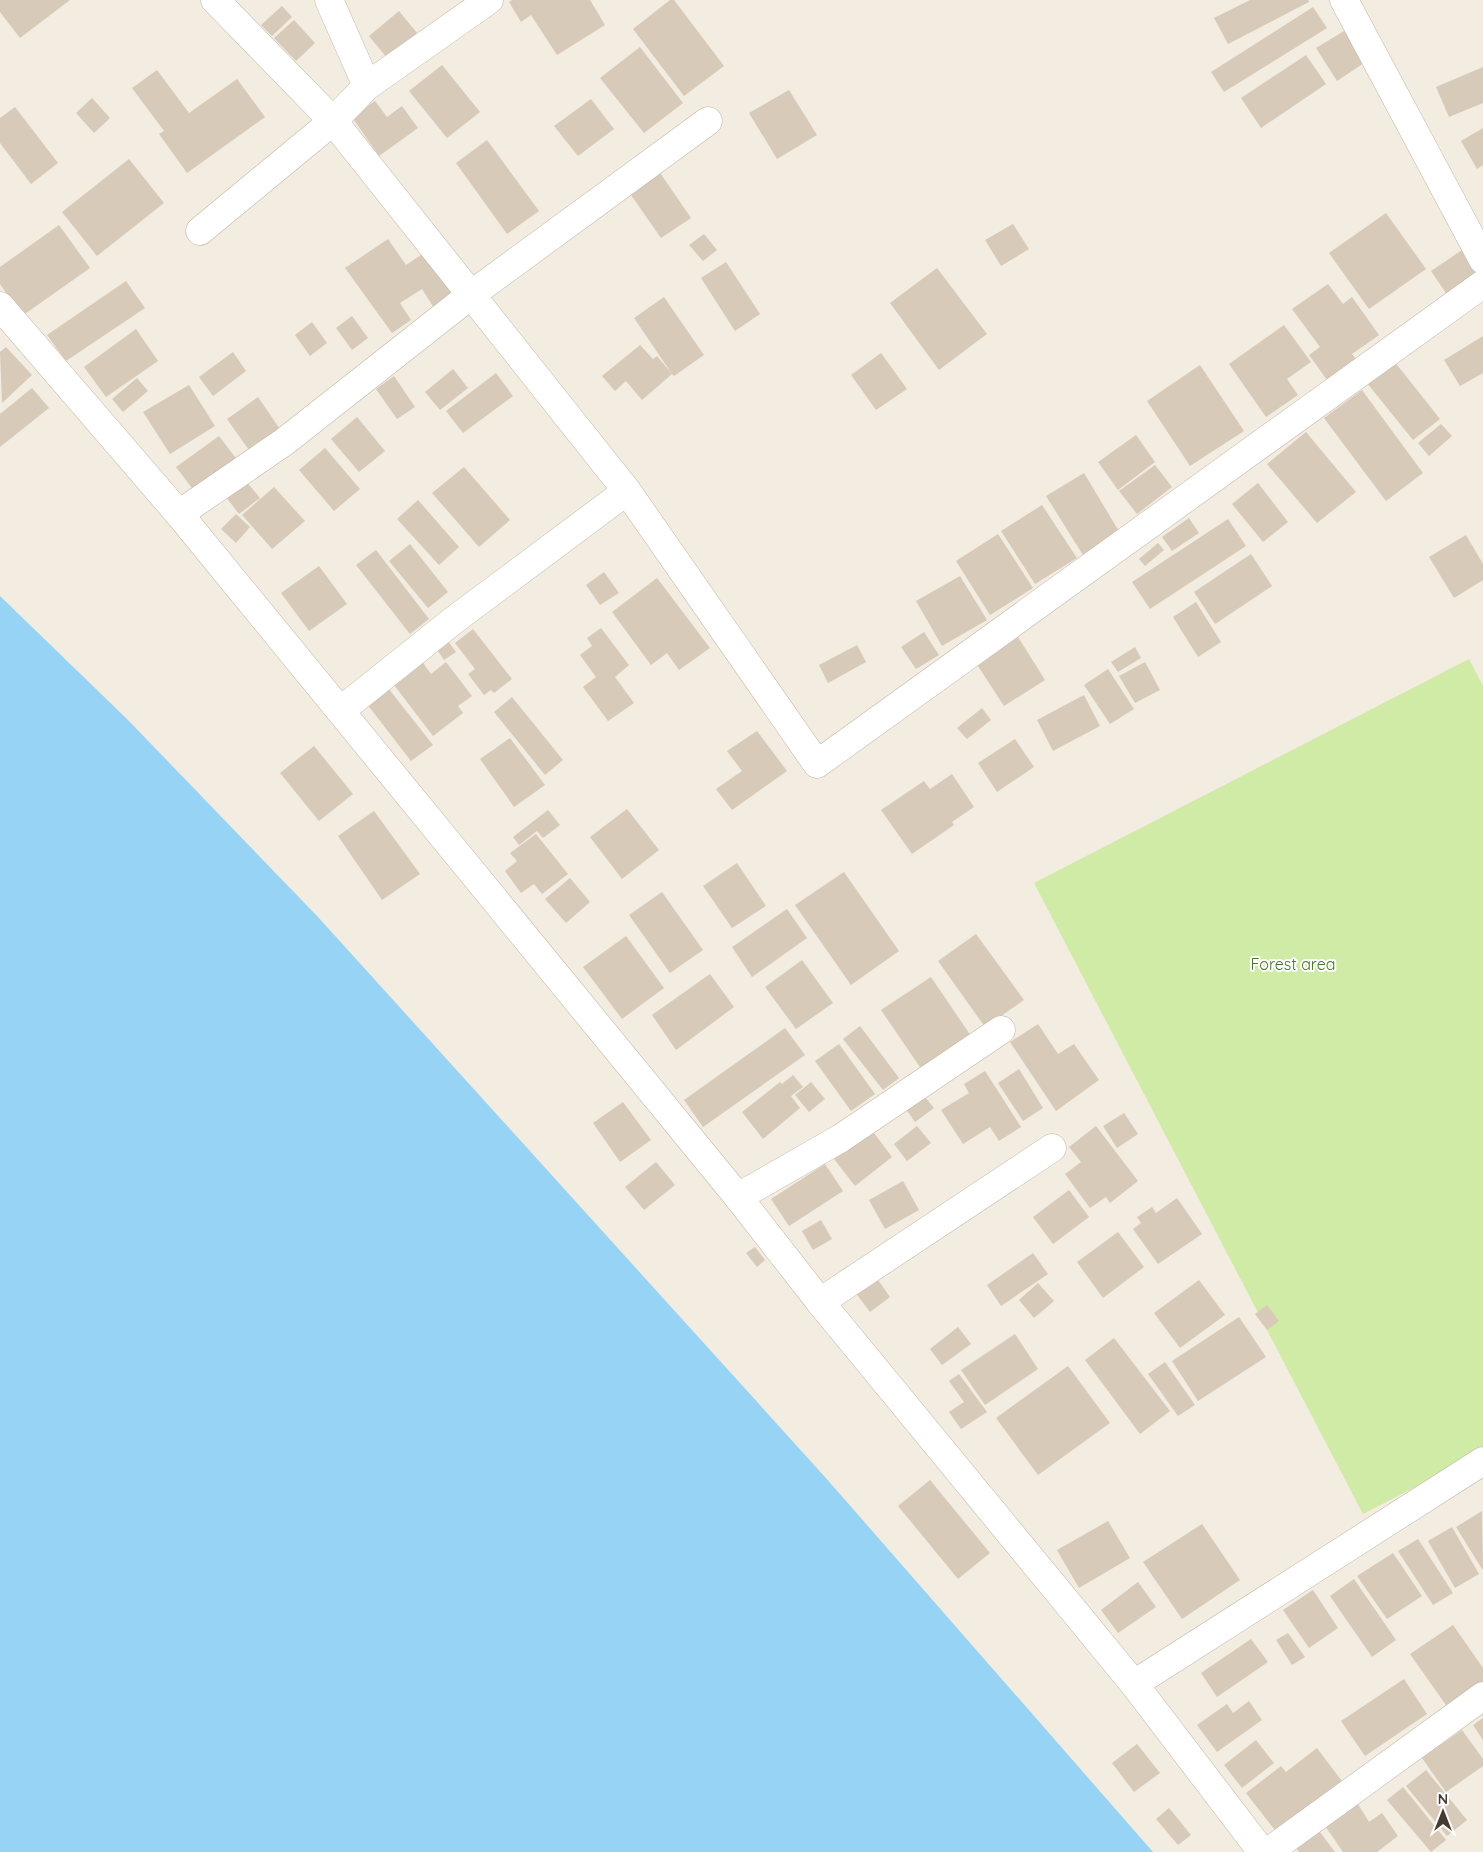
<svg xmlns="http://www.w3.org/2000/svg" width="1483" height="1852" font-family="Quicksand,sans-serif">
<style>
.green{fill:#cfeba6}
.water{fill:#97d3f5}
.building{fill:#d8cab9}
.lines{fill:none;stroke-linecap:round;stroke-linejoin:round}
.minor-casing{stroke:#c1b6a6;stroke-width:29}
.minor{stroke:#fff;stroke-width:28}
.labels{text-anchor:middle;stroke-width:4;stroke-linejoin:round;paint-order:stroke}
.park-label{font-size:16px;fill:#477922;stroke:#fff}
</style>
<rect width="100%" height="100%" fill="#f2ece1"/>
<!-- green -->
<path class="green" d="M 1469,659 L 1483,686 L 1483,1452 L 1363,1514 L 1034,883 Z"/>
<!-- water -->
<path class="water" d="M 0,596 L 128,720 L 318,917 L 825,1477 L 1153,1852 L 0,1852 Z"/>
<!-- building -->
<g class="building">
<path d="M 0,0 L 70,0 L 20,38 L 0,12 Z"/>
<path d="M 512,0 L 590,0 L 605,25 L 557,55 L 531,15 L 521,22 L 509,2 Z"/>
<path d="M 670,0 L 674,0 L 724,66 L 684,96 L 633,29 Z"/>
<path d="M 1250,0 L 1308,0 L 1309,2 L 1228,44 L 1214,18 Z"/>
<path d="M 282,6 L 292,17 L 272,36 L 261,25 Z"/>
<path d="M 1313,7 L 1327,28 L 1224,92 L 1211,72 Z"/>
<path d="M 399,11 L 417,33 L 387,58 L 369,36 Z"/>
<path d="M 294,20 L 315,43 L 296,61 L 274,38 Z"/>
<path d="M 1344,31 L 1364,63 L 1337,81 L 1316,48 Z"/>
<path d="M 640,47 L 683,103 L 644,133 L 600,78 Z"/>
<path d="M 1306,55 L 1326,84 L 1261,128 L 1241,98 Z"/>
<path d="M 442,65 L 480,112 L 447,138 L 409,91 Z"/>
<path d="M 1483,67 L 1483,103 L 1449,117 L 1436,87 Z"/>
<path d="M 157,70 L 189,113 L 237,79 L 265,117 L 187,173 L 159,134 L 164,131 L 132,88 Z"/>
<path d="M 789,90 L 817,135 L 777,159 L 749,113 Z"/>
<path d="M 92,98 L 110,118 L 94,133 L 76,113 Z"/>
<path d="M 591,99 L 614,129 L 578,156 L 554,126 Z"/>
<path d="M 375,101 L 387,117 L 402,106 L 418,128 L 379,156 L 352,117 Z"/>
<path d="M 15,107 L 58,163 L 31,184 L 0,143 L 0,118 Z"/>
<path d="M 1483,128 L 1483,165 L 1477,169 L 1461,141 Z"/>
<path d="M 487,140 L 539,211 L 507,234 L 456,163 Z"/>
<path d="M 129,159 L 164,203 L 97,256 L 62,212 Z"/>
<path d="M 654,164 L 691,218 L 661,238 L 624,185 Z"/>
<path d="M 1386,213 L 1426,269 L 1369,309 L 1329,253 Z"/>
<path d="M 1013,224 L 1029,249 L 1001,266 L 985,240 Z"/>
<path d="M 59,225 L 90,268 L 22,316 L 0,284 L 0,267 Z"/>
<path d="M 704,234 L 717,250 L 703,261 L 689,245 Z"/>
<path d="M 388,239 L 406,265 L 424,253 L 455,298 L 436,311 L 422,289 L 400,303 L 411,320 L 392,333 L 345,268 Z"/>
<path d="M 1462,250 L 1479,275 L 1448,296 L 1431,271 Z"/>
<path d="M 726,262 L 760,314 L 735,331 L 701,278 Z"/>
<path d="M 937,268 L 987,334 L 939,370 L 890,303 Z"/>
<path d="M 126,281 L 145,308 L 66,361 L 47,335 Z"/>
<path d="M 1328,284 L 1343,304 L 1352,297 L 1379,335 L 1352,354 L 1359,363 L 1330,384 L 1309,355 L 1320,347 L 1292,309 Z"/>
<path d="M 664,297 L 704,355 L 674,376 L 672,374 L 642,400 L 626,381 L 615,391 L 602,376 L 640,345 L 653,359 L 657,356 L 672,374 L 634,318 Z"/>
<path d="M 352,316 L 368,338 L 352,350 L 336,328 Z"/>
<path d="M 312,322 L 327,343 L 310,356 L 295,335 Z"/>
<path d="M 1284,325 L 1311,362 L 1287,379 L 1298,395 L 1266,417 L 1229,364 Z"/>
<path d="M 136,329 L 158,361 L 106,397 L 84,367 Z"/>
<path d="M 1483,336 L 1483,373 L 1460,386 L 1444,360 Z"/>
<path d="M 6,347 L 32,375 L 2,403 L 0,352 Z"/>
<path d="M 233,352 L 246,371 L 213,396 L 199,377 Z"/>
<path d="M 881,353 L 907,389 L 876,410 L 851,375 Z"/>
<path d="M 1394,361 L 1440,419 L 1413,440 L 1367,383 Z"/>
<path d="M 1200,365 L 1244,431 L 1190,466 L 1147,401 Z"/>
<path d="M 453,369 L 468,388 L 440,410 L 425,392 Z"/>
<path d="M 496,373 L 513,396 L 463,433 L 446,411 Z"/>
<path d="M 394,376 L 415,407 L 397,419 L 376,389 Z"/>
<path d="M 137,378 L 148,391 L 123,412 L 112,399 Z"/>
<path d="M 189,385 L 215,426 L 170,454 L 143,412 Z"/>
<path d="M 32,388 L 49,408 L 0,447 L 0,414 Z"/>
<path d="M 1362,390 L 1423,473 L 1386,501 L 1324,418 Z"/>
<path d="M 258,397 L 282,432 L 251,453 L 227,419 Z"/>
<path d="M 357,417 L 385,451 L 359,472 L 331,439 Z"/>
<path d="M 1441,424 L 1452,436 L 1429,456 L 1418,443 Z"/>
<path d="M 1306,432 L 1356,492 L 1317,523 L 1267,464 Z"/>
<path d="M 1136,435 L 1155,462 L 1118,490 L 1098,462 Z"/>
<path d="M 219,436 L 238,461 L 195,492 L 176,467 Z"/>
<path d="M 325,448 L 360,489 L 334,511 L 299,470 Z"/>
<path d="M 1155,465 L 1172,487 L 1137,514 L 1119,491 Z"/>
<path d="M 464,467 L 510,520 L 479,547 L 432,493 Z"/>
<path d="M 1084,473 L 1120,533 L 1083,555 L 1046,496 Z"/>
<path d="M 246,481 L 260,498 L 239,514 L 226,497 Z"/>
<path d="M 1258,483 L 1288,522 L 1263,542 L 1232,504 Z"/>
<path d="M 274,487 L 305,521 L 272,549 L 242,515 Z"/>
<path d="M 418,500 L 459,547 L 439,565 L 397,519 Z"/>
<path d="M 1042,505 L 1077,558 L 1035,584 L 1001,531 Z"/>
<path d="M 236,514 L 250,527 L 236,543 L 221,529 Z"/>
<path d="M 1189,518 L 1199,533 L 1172,551 L 1162,537 Z"/>
<path d="M 1228,519 L 1246,546 L 1150,609 L 1132,582 Z"/>
<path d="M 998,534 L 1033,588 L 990,615 L 956,561 Z"/>
<path d="M 1466,535 L 1483,564 L 1483,580 L 1454,598 L 1429,557 Z"/>
<path d="M 1158,543 L 1164,550 L 1145,566 L 1139,559 Z"/>
<path d="M 410,544 L 448,592 L 428,608 L 389,561 Z"/>
<path d="M 376,550 L 429,619 L 410,634 L 356,565 Z"/>
<path d="M 1251,554 L 1272,586 L 1215,624 L 1194,592 Z"/>
<path d="M 319,566 L 347,604 L 309,631 L 281,593 Z"/>
<path d="M 604,572 L 619,593 L 600,605 L 586,585 Z"/>
<path d="M 960,576 L 987,620 L 942,646 L 916,601 Z"/>
<path d="M 657,578 L 710,648 L 679,670 L 667,653 L 651,665 L 612,612 Z"/>
<path d="M 1196,602 L 1221,642 L 1198,657 L 1173,617 Z"/>
<path d="M 601,628 L 629,665 L 615,677 L 634,703 L 608,721 L 583,687 L 596,677 L 580,655 L 592,646 L 587,638 Z"/>
<path d="M 473,629 L 512,679 L 494,693 L 491,690 L 484,695 L 468,674 L 475,669 L 455,643 Z"/>
<path d="M 924,632 L 939,655 L 916,669 L 901,647 Z"/>
<path d="M 444,636 L 456,652 L 444,660 L 433,644 Z"/>
<path d="M 1018,637 L 1045,680 L 1004,706 L 976,663 Z"/>
<path d="M 857,645 L 866,662 L 828,683 L 819,665 Z"/>
<path d="M 1135,647 L 1141,658 L 1118,672 L 1111,662 Z"/>
<path d="M 446,662 L 472,696 L 458,706 L 463,713 L 433,736 L 394,685 L 423,663 L 431,674 Z"/>
<path d="M 1145,662 L 1160,690 L 1135,703 L 1119,676 Z"/>
<path d="M 1108,669 L 1134,709 L 1110,724 L 1084,685 Z"/>
<path d="M 388,688 L 433,745 L 411,761 L 367,704 Z"/>
<path d="M 1084,695 L 1100,726 L 1053,751 L 1037,720 Z"/>
<path d="M 512,697 L 563,760 L 545,775 L 494,712 Z"/>
<path d="M 982,708 L 991,720 L 967,739 L 957,728 Z"/>
<path d="M 757,731 L 787,771 L 732,810 L 716,789 L 742,771 L 727,751 Z"/>
<path d="M 510,738 L 545,785 L 514,807 L 480,759 Z"/>
<path d="M 1015,739 L 1034,767 L 997,792 L 978,763 Z"/>
<path d="M 314,746 L 353,794 L 319,821 L 280,773 Z"/>
<path d="M 952,774 L 974,807 L 952,822 L 954,825 L 912,854 L 881,810 L 924,781 L 930,789 Z"/>
<path d="M 627,809 L 659,850 L 622,879 L 590,837 Z"/>
<path d="M 548,810 L 560,825 L 543,838 L 537,831 L 519,845 L 513,837 Z"/>
<path d="M 374,811 L 420,874 L 382,900 L 338,836 Z"/>
<path d="M 536,834 L 568,874 L 542,894 L 534,884 L 521,893 L 505,871 L 517,861 L 510,853 Z"/>
<path d="M 737,863 L 766,906 L 732,928 L 703,886 Z"/>
<path d="M 844,872 L 899,951 L 851,985 L 795,905 Z"/>
<path d="M 570,878 L 590,902 L 566,923 L 545,899 Z"/>
<path d="M 662,892 L 703,950 L 670,973 L 629,915 Z"/>
<path d="M 787,909 L 807,938 L 752,977 L 732,947 Z"/>
<path d="M 976,934 L 1024,1000 L 985,1027 L 938,961 Z"/>
<path d="M 626,936 L 664,988 L 622,1019 L 583,967 Z"/>
<path d="M 802,960 L 833,1003 L 796,1029 L 765,987 Z"/>
<path d="M 710,974 L 734,1007 L 676,1050 L 652,1015 Z"/>
<path d="M 931,977 L 973,1039 L 924,1073 L 881,1010 Z"/>
<path d="M 1038,1024 L 1058,1054 L 1074,1044 L 1099,1080 L 1056,1111 L 1010,1042 Z"/>
<path d="M 860,1026 L 899,1078 L 883,1090 L 843,1039 Z"/>
<path d="M 785,1028 L 805,1055 L 703,1127 L 684,1100 Z"/>
<path d="M 839,1044 L 875,1094 L 851,1111 L 815,1061 Z"/>
<path d="M 1019,1069 L 1043,1108 L 1023,1121 L 998,1083 Z"/>
<path d="M 985,1071 L 1021,1127 L 999,1141 L 990,1127 L 963,1144 L 941,1110 L 969,1093 L 964,1084 Z"/>
<path d="M 793,1075 L 803,1087 L 791,1096 L 800,1108 L 763,1139 L 742,1112 L 780,1082 L 782,1084 Z"/>
<path d="M 811,1082 L 825,1099 L 809,1112 L 795,1095 Z"/>
<path d="M 921,1092 L 934,1108 L 915,1122 L 903,1105 Z"/>
<path d="M 623,1102 L 651,1140 L 620,1162 L 593,1123 Z"/>
<path d="M 1124,1113 L 1138,1134 L 1117,1148 L 1103,1126 Z"/>
<path d="M 917,1126 L 931,1143 L 907,1161 L 894,1144 Z"/>
<path d="M 1096,1126 L 1138,1181 L 1110,1203 L 1106,1197 L 1090,1208 L 1065,1174 L 1081,1162 L 1069,1147 Z"/>
<path d="M 871,1129 L 892,1157 L 855,1186 L 834,1159 Z"/>
<path d="M 656,1162 L 675,1185 L 644,1210 L 625,1187 Z"/>
<path d="M 825,1164 L 843,1191 L 789,1226 L 771,1199 Z"/>
<path d="M 903,1181 L 919,1210 L 885,1229 L 869,1200 Z"/>
<path d="M 1069,1190 L 1089,1217 L 1053,1244 L 1033,1217 Z"/>
<path d="M 1177,1198 L 1202,1234 L 1158,1264 L 1133,1229 L 1141,1223 L 1137,1217 L 1152,1207 L 1156,1213 Z"/>
<path d="M 821,1220 L 832,1239 L 813,1250 L 802,1231 Z"/>
<path d="M 1118,1232 L 1144,1267 L 1103,1298 L 1077,1262 Z"/>
<path d="M 755,1247 L 765,1260 L 757,1267 L 746,1253 Z"/>
<path d="M 1033,1253 L 1048,1274 L 1001,1306 L 987,1285 Z"/>
<path d="M 876,1277 L 890,1297 L 870,1312 L 855,1292 Z"/>
<path d="M 1199,1280 L 1225,1315 L 1180,1348 L 1154,1313 Z"/>
<path d="M 1038,1283 L 1054,1301 L 1034,1318 L 1019,1300 Z"/>
<path d="M 1267,1305 L 1279,1321 L 1267,1330 L 1255,1314 Z"/>
<path d="M 1239,1317 L 1266,1357 L 1198,1401 L 1172,1361 Z"/>
<path d="M 958,1327 L 971,1344 L 942,1365 L 930,1349 Z"/>
<path d="M 1015,1334 L 1038,1369 L 985,1405 L 961,1370 Z"/>
<path d="M 1114,1338 L 1170,1411 L 1140,1434 L 1085,1360 Z"/>
<path d="M 1165,1362 L 1195,1405 L 1178,1416 L 1148,1374 Z"/>
<path d="M 1068,1366 L 1110,1423 L 1038,1475 L 996,1418 Z"/>
<path d="M 959,1374 L 987,1412 L 961,1429 L 949,1412 L 964,1402 L 949,1381 Z"/>
<path d="M 930,1480 L 990,1553 L 958,1579 L 898,1506 Z"/>
<path d="M 1482,1511 L 1483,1569 L 1482,1569 L 1456,1527 Z"/>
<path d="M 1108,1521 L 1130,1558 L 1079,1588 L 1057,1550 Z"/>
<path d="M 1202,1524 L 1240,1580 L 1182,1619 L 1143,1562 Z"/>
<path d="M 1452,1527 L 1479,1574 L 1455,1588 L 1428,1541 Z"/>
<path d="M 1418,1539 L 1453,1593 L 1433,1605 L 1398,1551 Z"/>
<path d="M 1393,1553 L 1422,1596 L 1387,1619 L 1357,1576 Z"/>
<path d="M 1354,1579 L 1396,1640 L 1372,1657 L 1330,1596 Z"/>
<path d="M 1138,1582 L 1156,1607 L 1118,1633 L 1101,1610 Z"/>
<path d="M 1313,1590 L 1338,1628 L 1309,1648 L 1283,1610 Z"/>
<path d="M 1453,1625 L 1483,1668 L 1483,1684 L 1448,1708 L 1410,1654 Z"/>
<path d="M 1288,1633 L 1305,1657 L 1292,1665 L 1276,1640 Z"/>
<path d="M 1251,1639 L 1268,1662 L 1217,1697 L 1201,1673 Z"/>
<path d="M 1404,1679 L 1427,1714 L 1365,1756 L 1341,1721 Z"/>
<path d="M 1249,1701 L 1262,1720 L 1217,1752 L 1197,1725 L 1227,1704 L 1233,1713 Z"/>
<path d="M 1483,1718 L 1483,1740 L 1473,1725 Z"/>
<path d="M 1462,1730 L 1483,1759 L 1483,1766 L 1446,1792 L 1422,1758 Z"/>
<path d="M 1256,1740 L 1274,1763 L 1242,1788 L 1224,1765 Z"/>
<path d="M 1137,1744 L 1160,1773 L 1134,1792 L 1112,1763 Z"/>
<path d="M 1317,1748 L 1347,1788 L 1281,1838 L 1246,1793 L 1281,1766 L 1286,1772 Z"/>
<path d="M 1426,1770 L 1467,1820 L 1447,1836 L 1406,1786 Z"/>
<path d="M 1403,1787 L 1446,1840 L 1431,1852 L 1387,1800 Z"/>
<path d="M 1356,1801 L 1369,1822 L 1382,1813 L 1398,1836 L 1377,1852 L 1343,1852 L 1323,1823 Z"/>
<path d="M 1169,1808 L 1191,1835 L 1178,1845 L 1156,1819 Z"/>
<path d="M 1316,1827 L 1335,1852 L 1299,1852 L 1294,1845 Z"/>
</g>
<g class="lines">
<defs>
<g id="minor">
<path d="M 215,0 L 333,121 L 627,491 L 817,764 L 1483,284"/>
<path d="M 329,0 L 367,86"/>
<path d="M 1344,0 L 1483,260"/>
<path d="M 200,231 L 333,121 L 367,86 L 489,0"/>
<path d="M 0,306 L 179,514 L 738,1197 L 820,1302 L 1134,1684 L 1262,1852"/>
<path d="M 179,514 L 284,442 L 472,294 L 708,121"/>
<path d="M 340,711 L 454,620 L 627,491"/>
<path d="M 738,1197 L 841,1138 L 1001,1030"/>
<path d="M 820,1302 L 1052,1148"/>
<path d="M 1134,1684 L 1483,1461"/>
<path d="M 1268,1852 L 1483,1696"/>
</g>
</defs>
<!-- minor casing -->
<use href="#minor" class="minor-casing"/>
<!-- minor -->
<use href="#minor" class="minor"/>
</g>
<g class="labels">
<!-- park labels -->
<g class="park-label">
<text x="1293" y="970">Forest area</text>
</g>
</g>
<!-- north arrow -->
<g transform="translate(1443 1812)" stroke="#ffffff" stroke-width="4" paint-order="stroke">
<path d="M0-4L9 19L0 12L-9 19Z" fill="#443c32"/>
<text y="-8" font-size="14" font-weight="bold" text-anchor="middle" fill="#443c32">N</text>
</g>
</svg>
